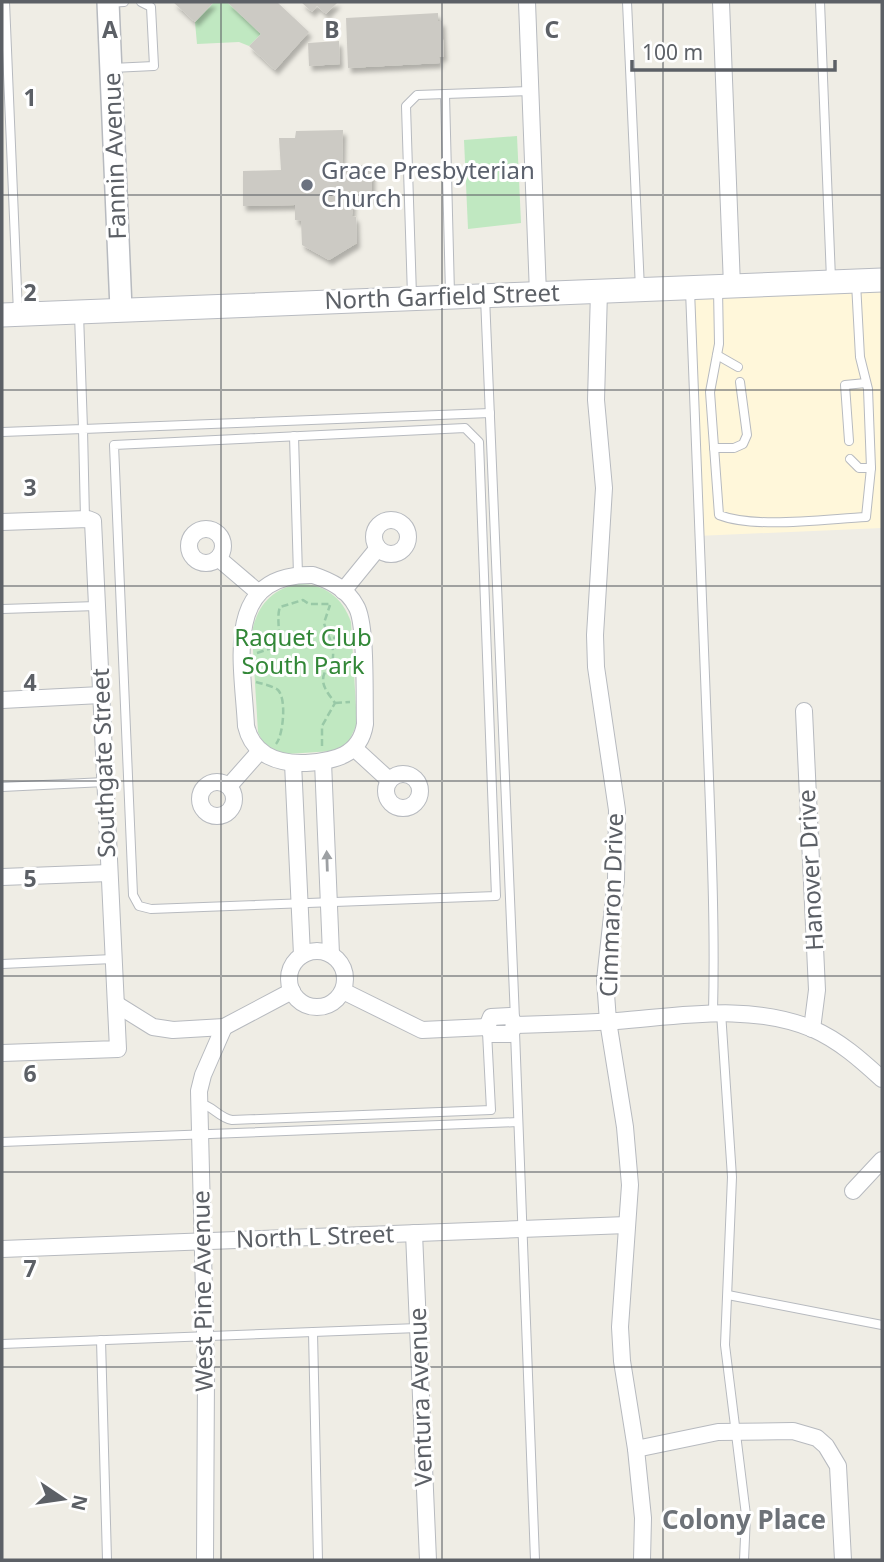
<svg xmlns="http://www.w3.org/2000/svg" width="884" height="1562" font-family="'Noto Sans',sans-serif">
<style>
.commercial{fill:#fff7da}
.green{fill:#c0e8c1}
.building{fill:#cccac4;filter:url(#shadow)}
.lines{fill:none;stroke-linecap:round;stroke-linejoin:round}
.service-casing{stroke:#b7babf;stroke-width:10}
.minor-casing{stroke:#b7babf;stroke-width:18}
.tertiary-casing{stroke:#b7babf;stroke-width:24}
.secondary-casing{stroke:#b8bbc1;stroke-width:25}
.path{stroke:#99c9a7;stroke-width:2.5;stroke-dasharray:7 3.5;stroke-linecap:butt}
.service{stroke:#fff;stroke-width:8}
.minor{stroke:#fff;stroke-width:16}
.tertiary{stroke:#fff;stroke-width:21}
.secondary{stroke:#fff;stroke-width:23}
.oneway{fill:#9da0a3}
.grid{fill:none;stroke:#5c6066;stroke-width:2;stroke-opacity:0.55}
.worship-dot{fill:#6b7280;stroke:#fff;stroke-width:2.5}
.labels{text-anchor:middle;stroke-width:6;stroke-linejoin:round;paint-order:stroke}
.street-label{font-size:24px;fill:#5c6066;stroke:#fff}
.worship-label{font-size:24px;fill:#5b616d;stroke:#fff;text-anchor:start}
.park-label{font-size:24px;fill:#328737;stroke:#fff}
.neighbourhood-label{font-size:26px;font-weight:bold;fill:#6d7278;stroke:#fff}
.grid-label{font-size:23px;text-anchor:middle;font-weight:bold;fill:#5c6066;stroke:#fff;stroke-width:6;stroke-linejoin:round;paint-order:stroke}
</style>
<defs>
<filter id="shadow"><feDropShadow dx="3" dy="5" stdDeviation="2" flood-color="#0004"/></filter>
</defs>
<rect width="100%" height="100%" fill="#efede5"/>
<!-- commercial -->
<path class="commercial" d="M 882,274 L 882,528 L 697,536 L 688,283 Z"/>
<!-- green -->
<g class="green">
<path d="M 214,2 L 227,2 L 261,34 L 249,46 L 239,42 L 197,44 L 195,22 Z"/>
<path d="M 517,136 L 521,223 L 468,229 L 464,140 Z"/>
<path d="M 299,584 C 325,584 342,597 351,622 L 357,724 L 349,741 L 342,748 L 333,751 L 287,754 L 276,752 L 268,746 L 262,741 L 258,732 L 252,633 C 256,607 272,588 299,584 Z"/>
</g>
<!-- building -->
<g class="building">
<path d="M 173,2 L 214,2 L 195,22 Z"/>
<path d="M 227,2 L 277,2 L 309,32 L 275,70 L 249,46 L 261,34 Z"/>
<path d="M 301,2 L 338,2 L 326,14 L 317,6 L 312,12 Z"/>
<path d="M 438,13 L 438,21 L 442,21 L 444,57 L 439,57 L 440,63 L 348,68 L 346,18 Z"/>
<path d="M 339,41 L 340,64 L 309,66 L 308,43 Z"/>
<path d="M 343,130 L 342,166 L 372,165 L 372,198 L 353,200 L 352,216 L 356,217 L 357,243 L 329,260 L 302,245 L 301,221 L 295,220 L 295,205 L 243,206 L 243,171 L 281,170 L 279,138 L 295,138 L 296,131 Z"/>
</g>
<g class="lines">
<defs>
<g id="service">
<path d="M 5,2 L 18,313"/>
<path d="M 627,2 L 640,289"/>
<path d="M 820,2 L 831,279"/>
<path d="M 108,3 L 124,2"/>
<path d="M 112,68 L 154,66 L 151,7 L 141,2"/>
<path d="M 445,94 L 450,294"/>
<path d="M 718,289 L 719,344 L 710,392 L 719,515 C 755,529 826,519 866,517 L 871,468 L 868,389 L 860,357 L 856,283"/>
<path d="M 690,290 C 695,453 704,616 709,779 C 712,857 715,935 713,1013"/>
<path d="M 412,296 L 406,106 L 417,95 L 530,91"/>
<path d="M 485,297 L 515,1019"/>
<path d="M 717,355 L 738,367"/>
<path d="M 465,428 L 479,442 L 496,896 L 151,909 L 139,906 L 133,895 L 114,445 Z"/>
<path d="M 2,432 L 83,429 L 79,314"/>
<path d="M 294,436 L 298,575"/>
<path d="M 849,441 L 845,385 L 866,383"/>
<path d="M 714,448 L 734,448 L 743,444 L 747,435 L 740,382"/>
<path d="M 850,459 L 859,468 L 871,468"/>
<path d="M 85,519 L 83,429 L 490,413"/>
<path d="M 2,609 L 97,606"/>
<path d="M 2,787 L 105,782"/>
<path d="M 2,964 L 113,959"/>
<path d="M 721,1012 L 732,1177 L 725,1345 L 746,1515 L 744,1560"/>
<path d="M 515,1032 L 535,1560"/>
<path d="M 199,1103 C 212,1105 219,1118 232,1120 L 491,1110 L 487,1032"/>
<path d="M 2,1142 L 518,1122"/>
<path d="M 728,1295 L 882,1325"/>
<path d="M 313,1332 L 318,1560"/>
<path d="M 101,1340 L 107,1560"/>
<path d="M 2,1344 L 418,1328"/>
</g>
<g id="minor">
<path d="M 527,2 L 538,294"/>
<path d="M 721,2 L 732,286"/>
<path d="M 599,291 L 596,400 L 604,488 L 595,635 L 596,667 L 617,810 L 616,879 L 605,980 L 608,1021 L 625,1127 L 630,1185 L 620,1327 L 622,1361 L 636,1449 L 643,1518 L 642,1560"/>
<circle cx="391" cy="537" r="17"/>
<path d="M 2,522 L 88,519 L 93,521 L 118,1049 L 2,1053"/>
<circle cx="206" cy="546" r="17"/>
<path d="M 218,558 L 259,593"/>
<path d="M 313,575 C 331,581 347,589 356,606 C 367,623 364,700 365,724 C 360,756 334,761 306,763 C 279,764 253,756 246,726 C 243,664 221,573 313,575 Z"/>
<path d="M 343,591 L 378,548"/>
<path d="M 2,700 L 101,695"/>
<path d="M 804,711 L 817,990 L 812,1029"/>
<path d="M 354,748 L 389,780"/>
<path d="M 323,762 L 331,954"/>
<path d="M 293,763 L 302,955"/>
<circle cx="403" cy="791" r="17"/>
<circle cx="217" cy="799" r="17"/>
<path d="M 229,786 L 260,751"/>
<path d="M 2,877 L 109,873"/>
<circle cx="317" cy="979" r="28"/>
<path d="M 343,991 L 422,1030 L 487,1027"/>
<path d="M 116,1004 L 153,1027 L 173,1030 L 224,1027 L 292,991"/>
<path d="M 515,1025 C 549,1024 583,1023 617,1021 C 682,1016 750,1003 813,1029 C 840,1041 861,1060 882,1079"/>
<path d="M 487,1027 L 491,1017 L 510,1016 L 515,1025"/>
<path d="M 487,1027 L 492,1034 L 510,1034 L 515,1025"/>
<path d="M 853,1191 L 882,1160"/>
<path d="M 414,1233 L 428,1560"/>
<path d="M 2,1249 L 627,1225"/>
<path d="M 636,1449 L 718,1432 L 793,1431 L 817,1438 L 826,1446 L 838,1466 L 843,1560"/>
<path d="M 205,1560 L 206,1374 L 199,1091 L 203,1075 L 224,1027"/>
</g>
<path id="tertiary" d="M 108,2 L 121,309"/>
<path id="secondary" d="M 2,315 L 882,280"/>
</defs>
<!-- service casing -->
<use href="#service" class="service-casing"/>
<!-- minor casing -->
<use href="#minor" class="minor-casing"/>
<!-- tertiary casing -->
<use href="#tertiary" class="tertiary-casing"/>
<!-- secondary casing -->
<use href="#secondary" class="secondary-casing"/>
<!-- path -->
<g class="path">
<path d="M 333,638 L 347,635"/>
<path d="M 257,653 L 278,646 C 281,633 276,618 280,607 L 303,600 L 309,604 L 330,604"/>
<path d="M 256,682 C 263,684 273,686 278,690 C 287,699 283,736 276,744"/>
<path d="M 335,703 L 350,702"/>
<path d="M 322,746 L 322,726 L 335,703 C 328,693 319,684 325,672 C 329,666 333,663 333,656 C 334,643 327,635 324,623 L 330,605"/>
</g>
<!-- service -->
<use href="#service" class="service"/>
<!-- minor -->
<use href="#minor" class="minor"/>
<!-- tertiary -->
<use href="#tertiary" class="tertiary"/>
<!-- secondary -->
<use href="#secondary" class="secondary"/>
</g>
<!-- one-way arrows -->
<defs><path id="oneway-solid" d="M-6-.8H1V-3.2L6.5 0L1 3.2V.8H-6Z" transform="scale(1.75)"/></defs>
<use class="oneway" href="#oneway-solid" transform="translate(327 861) rotate(-92)"/>
<!-- grid -->
<path class="grid" d="M 221,2 L 221,1560M 442,2 L 442,1560M 663,2 L 663,1560M 2,195 L 882,195M 2,390 L 882,390M 2,586 L 882,586M 2,781 L 882,781M 2,976 L 882,976M 2,1172 L 882,1172M 2,1367 L 882,1367"/>
<!-- markers -->
<circle class="worship-dot" cx="307" cy="185" r="7"/>
<g class="labels">
<!-- street labels -->
<g class="street-label">
<text transform="translate(115 156) rotate(-92)" y="8">Fannin Avenue</text>
<text transform="translate(442 297) rotate(-2)" y="8">North Garfield Street</text>
<text transform="translate(104 763) rotate(-92)" y="8">Southgate Street</text>
<text transform="translate(811 870) rotate(-93)" y="8">Hanover Drive</text>
<text transform="translate(612 905) rotate(-88)" y="8">Cimmaron Drive</text>
<text transform="translate(315 1237) rotate(-2)" y="8">North L Street</text>
<text transform="translate(203 1291) rotate(-91)" y="8">West Pine Avenue</text>
<text transform="translate(421 1397) rotate(-92)" y="8">Ventura Avenue</text>
</g>
<!-- worship labels -->
<g class="worship-label">
<text x="321" y="179">Grace Presbyterian<tspan x="321" dy="28">Church</tspan></text>
</g>
<!-- park labels -->
<g class="park-label">
<text x="303" y="646">Raquet Club<tspan x="303" dy="28">South Park</tspan></text>
</g>
<!-- neighbourhood labels -->
<g class="neighbourhood-label">
<text x="744" y="1529">Colony Place</text>
</g>
</g>
<g class="grid-label">
<text x="110" y="38">A</text>
<text x="332" y="38">B</text>
<text x="552" y="38">C</text>
<text x="30" y="106">1</text>
<text x="30" y="301">2</text>
<text x="30" y="496">3</text>
<text x="30" y="691">4</text>
<text x="30" y="887">5</text>
<text x="30" y="1082">6</text>
<text x="30" y="1277">7</text>
</g>
<!-- border -->
<rect width="884" height="1562" fill="none" stroke="#5c6066" stroke-width="7"/>
<!-- north arrow -->
<g transform="translate(63 1499) rotate(103)" stroke="#ffffff" stroke-width="5" paint-order="stroke">
<path d="M0-5L12 26L0 18L-12 26Z" fill="#5c6066"/>
<text y="-10" font-size="19" font-weight="bold" text-anchor="middle" fill="#5c6066">N</text>
</g>
<!-- scale -->
<path d="M632 60v10h203v-10" fill="none" stroke="#5c6066" stroke-width="3.5"/>
<text x="642" y="60" font-size="21" fill="#5c6066" stroke="#ffffff" stroke-width="5" paint-order="stroke">100 m</text>
</svg>
